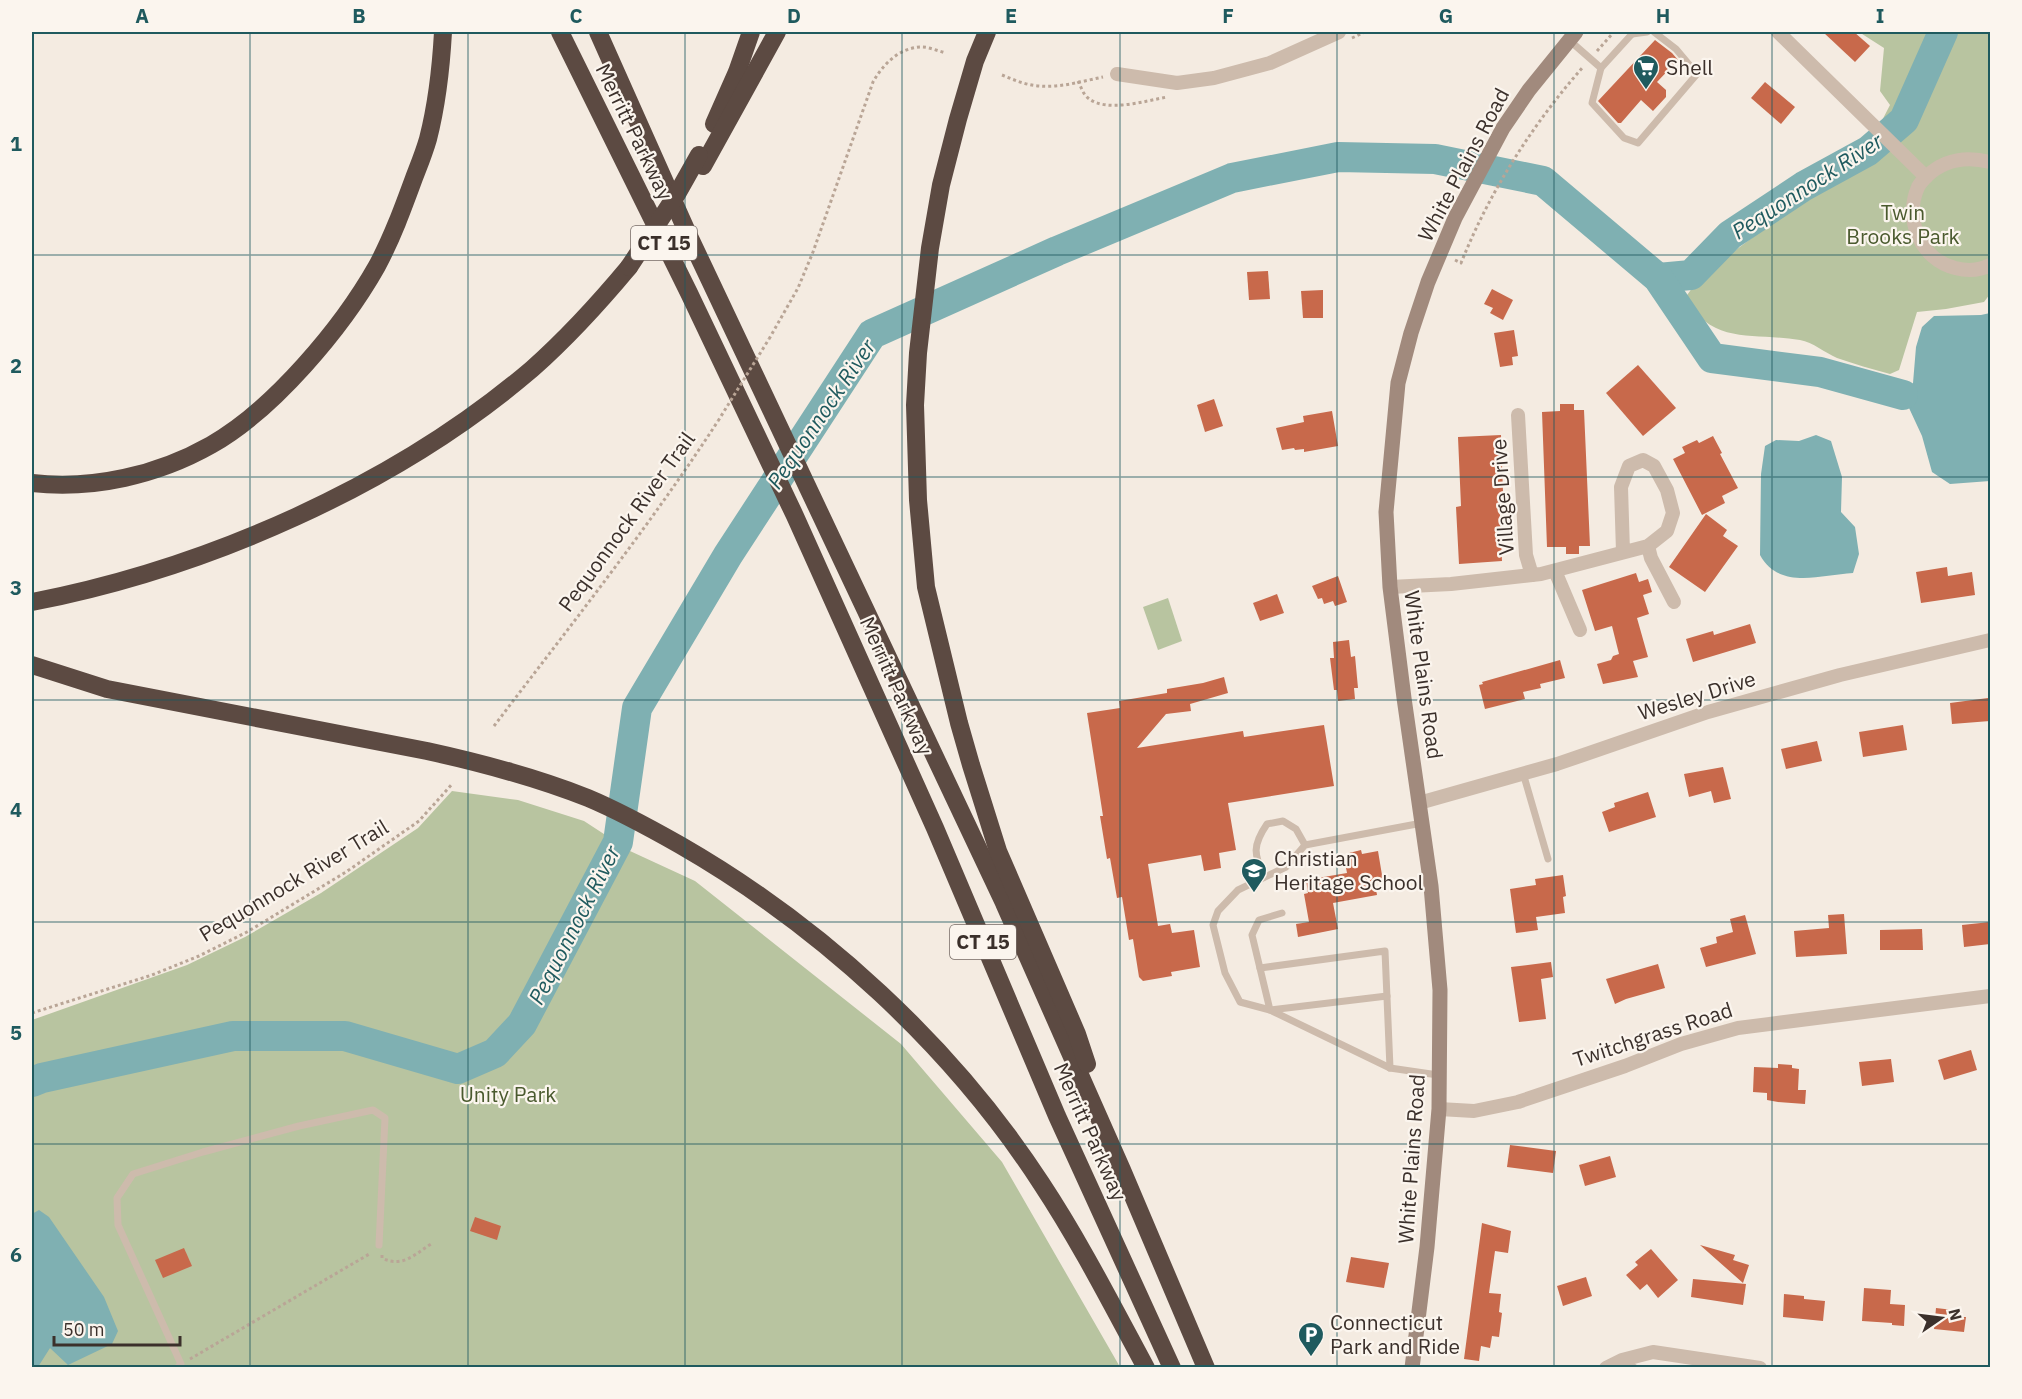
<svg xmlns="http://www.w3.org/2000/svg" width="2022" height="1399" font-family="'IBM Plex Sans',sans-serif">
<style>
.green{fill:#b8c4a0}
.water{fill:#7fb0b2}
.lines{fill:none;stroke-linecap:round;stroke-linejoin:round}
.river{stroke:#7fb0b2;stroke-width:30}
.building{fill:#c8694b}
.path{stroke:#b9a596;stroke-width:3;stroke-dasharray:3 3;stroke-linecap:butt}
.lane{stroke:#cdbbac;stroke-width:7}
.street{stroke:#cdbbac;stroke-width:14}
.secondary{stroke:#a18a7d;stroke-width:15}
.highway{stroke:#5c4a42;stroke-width:18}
.path-bridge{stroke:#b9a596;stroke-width:3;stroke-dasharray:3 3;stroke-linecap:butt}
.highway-bridge{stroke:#5c4a42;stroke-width:18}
.grid{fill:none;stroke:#1f5a5e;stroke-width:1.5;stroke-opacity:0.55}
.labels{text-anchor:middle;stroke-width:4.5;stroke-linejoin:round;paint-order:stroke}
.shield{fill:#fbf5ee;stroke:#756b66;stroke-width:1.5}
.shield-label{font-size:20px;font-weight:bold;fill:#3b302b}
.poi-label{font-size:21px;fill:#3b302b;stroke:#fbf5ee;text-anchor:start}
.street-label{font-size:21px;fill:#3b302b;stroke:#fbf5ee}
.park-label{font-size:21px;fill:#4a5a2e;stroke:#fbf5ee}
.water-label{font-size:22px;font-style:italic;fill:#1f5a5e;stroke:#fbf5ee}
.neatline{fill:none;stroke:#1f5a5e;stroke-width:2}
.grid-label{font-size:20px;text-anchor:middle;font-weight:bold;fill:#1f5a5e}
</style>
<rect width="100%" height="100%" fill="#f4ebe1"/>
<!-- green -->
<g class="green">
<path d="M 1859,32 L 1990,32 L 1990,294 L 1984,302 L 1946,309 L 1917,312 L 1899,370 L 1890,374 C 1872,369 1854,364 1837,358 C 1825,353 1813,342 1800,340 C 1753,332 1713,346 1685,298 L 1700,277 L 1773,222 L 1826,172 L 1873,138 L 1890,105 L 1880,91 L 1884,48 Z"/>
<path d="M 1168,598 L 1182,641 L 1158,650 L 1143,607 Z"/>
<path d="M 452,791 L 518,800 L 584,821 L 630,851 L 695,881 L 901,1044 L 1002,1162 L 1120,1367 L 32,1367 L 32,1020 L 187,965 L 245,937 L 321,893 L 418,828 Z"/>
</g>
<!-- water -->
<g class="water">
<path d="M 1990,313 L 1990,481 L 1950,484 L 1932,472 L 1922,436 L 1903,395 L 1913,383 L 1916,347 L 1922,327 L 1934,316 L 1981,315 Z"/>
<path d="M 1816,435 L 1831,441 L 1842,477 L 1841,512 L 1855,527 L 1859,554 L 1853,573 C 1820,575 1779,590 1760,555 L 1761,474 L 1765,446 L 1776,440 L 1799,441 Z"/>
<path d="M 39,1210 L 49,1217 L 104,1297 L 118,1331 L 112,1344 L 68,1365 L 50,1348 L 38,1367 L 32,1367 L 32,1214 Z"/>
</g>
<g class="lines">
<!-- river -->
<g class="river">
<path d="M 1658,278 L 1691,275 L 1730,235 L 1804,186 L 1868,151 L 1904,120 L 1943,32"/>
<path d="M 32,1082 L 42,1078 L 233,1036 L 345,1036 L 458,1069 L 495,1053 L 522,1024 L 618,842 L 637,708 L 728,555 L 872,334 L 1057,251 L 1232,178 L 1338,157 L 1435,159 L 1543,181 L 1658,278 L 1712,358 L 1820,372 L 1903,395"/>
</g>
</g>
<!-- building -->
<g class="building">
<path d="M 1823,32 L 1854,32 L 1870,46 L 1855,62 Z"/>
<path d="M 1655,40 L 1672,53 L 1678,60 L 1657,82 L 1666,90 L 1666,97 L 1653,111 L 1641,100 L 1621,123 L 1618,123 L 1598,101 Z"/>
<path d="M 1765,82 L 1795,107 L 1781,124 L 1751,98 Z"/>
<path d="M 1268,271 L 1270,299 L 1249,300 L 1247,272 Z"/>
<path d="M 1492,289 L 1513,300 L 1503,320 L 1490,313 L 1493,308 L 1484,304 Z"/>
<path d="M 1323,290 L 1323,318 L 1303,318 L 1301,291 Z"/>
<path d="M 1514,330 L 1518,356 L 1512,357 L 1513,365 L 1500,367 L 1494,333 Z"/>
<path d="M 1638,365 L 1676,408 L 1643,436 L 1606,393 Z"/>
<path d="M 1214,399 L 1223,426 L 1205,432 L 1197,405 Z"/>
<path d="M 1560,404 L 1574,404 L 1574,410 L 1584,410 L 1590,546 L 1579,546 L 1579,554 L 1566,554 L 1566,547 L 1547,547 L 1542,412 L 1560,411 Z"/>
<path d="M 1332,411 L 1338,446 L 1304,452 L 1304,449 L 1295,450 L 1294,448 L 1282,450 L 1276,428 L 1304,422 L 1303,416 Z"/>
<path d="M 1501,435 L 1503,492 L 1499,493 L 1502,561 L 1459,564 L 1456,507 L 1461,506 L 1458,437 Z"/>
<path d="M 1713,436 L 1722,453 L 1720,454 L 1738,488 L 1722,496 L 1725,503 L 1702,515 L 1673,459 L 1685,453 L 1682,447 L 1697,440 L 1699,443 Z"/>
<path d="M 1706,514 L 1727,530 L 1723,536 L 1738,546 L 1705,592 L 1669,567 Z"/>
<path d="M 1947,567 L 1948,576 L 1972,572 L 1975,595 L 1921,603 L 1916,572 Z"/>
<path d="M 1636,573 L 1639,582 L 1648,579 L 1652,592 L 1643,595 L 1649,614 L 1637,618 L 1648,657 L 1633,661 L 1638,677 L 1603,684 L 1597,664 L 1611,660 L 1613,656 L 1619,654 L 1612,626 L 1595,631 L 1582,590 Z"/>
<path d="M 1338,576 L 1347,602 L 1335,606 L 1333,601 L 1324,604 L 1322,598 L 1318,599 L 1312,586 Z"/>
<path d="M 1277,594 L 1284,613 L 1260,621 L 1253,603 Z"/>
<path d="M 1750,624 L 1756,643 L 1693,662 L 1686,639 L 1713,631 L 1714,635 Z"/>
<path d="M 1349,640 L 1351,657 L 1355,656 L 1358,688 L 1354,688 L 1355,699 L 1338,701 L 1337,690 L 1334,690 L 1330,658 L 1334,658 L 1333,642 Z"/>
<path d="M 1560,660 L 1565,678 L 1540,684 L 1541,688 L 1523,692 L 1525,699 L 1485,709 L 1479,685 L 1483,684 L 1482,682 Z"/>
<path d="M 1224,677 L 1228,693 L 1190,704 L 1191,711 L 1166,714 L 1137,748 L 1243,731 L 1244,737 L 1324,725 L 1334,786 L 1228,803 L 1236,850 L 1219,853 L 1221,868 L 1204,871 L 1201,855 L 1148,864 L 1158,926 L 1170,924 L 1172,933 L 1194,930 L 1200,967 L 1171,972 L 1172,976 L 1143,981 L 1139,977 L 1133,939 L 1129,940 L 1122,897 L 1117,898 L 1110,858 L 1107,859 L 1100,816 L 1103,816 L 1087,713 L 1120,708 L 1119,701 L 1167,693 L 1167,689 L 1203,683 Z"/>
<path d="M 1988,698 L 1990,721 L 1952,724 L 1950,703 Z"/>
<path d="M 1903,725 L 1907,750 L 1863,757 L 1859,732 Z"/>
<path d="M 1817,741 L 1822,761 L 1786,769 L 1781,749 Z"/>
<path d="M 1723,767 L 1731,799 L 1714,803 L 1711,791 L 1689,797 L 1684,774 Z"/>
<path d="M 1648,792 L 1656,817 L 1609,832 L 1602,812 L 1615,807 L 1614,803 Z"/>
<path d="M 1361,850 L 1362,854 L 1378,851 L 1383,881 L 1375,882 L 1377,895 L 1333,903 L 1338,929 L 1298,937 L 1296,924 L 1309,922 L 1304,894 L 1308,893 L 1306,880 L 1347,873 L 1344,857 L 1349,856 L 1349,853 Z"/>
<path d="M 1563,875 L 1566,896 L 1563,897 L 1565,913 L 1536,917 L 1538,930 L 1516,933 L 1510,889 L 1536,885 L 1535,879 Z"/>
<path d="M 1844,914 L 1847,954 L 1796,957 L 1794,931 L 1829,928 L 1828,915 Z"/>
<path d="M 1745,915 L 1756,954 L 1706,967 L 1700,948 L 1717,943 L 1716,937 L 1733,932 L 1730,919 Z"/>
<path d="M 1990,922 L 1990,944 L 1964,947 L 1962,925 Z"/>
<path d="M 1922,929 L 1923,950 L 1880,950 L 1880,930 Z"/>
<path d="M 1551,962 L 1553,977 L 1541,979 L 1546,1019 L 1519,1022 L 1511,967 Z"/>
<path d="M 1658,964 L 1665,988 L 1626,999 L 1615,1004 L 1606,979 Z"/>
<path d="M 1971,1050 L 1977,1070 L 1944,1080 L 1938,1060 Z"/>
<path d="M 1891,1059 L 1894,1082 L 1862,1086 L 1859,1062 Z"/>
<path d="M 1778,1064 L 1792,1065 L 1792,1068 L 1799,1069 L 1798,1090 L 1806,1090 L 1805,1104 L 1778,1102 L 1767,1100 L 1767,1093 L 1753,1092 L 1754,1067 L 1778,1068 Z"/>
<path d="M 1510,1145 L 1556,1151 L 1553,1173 L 1507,1167 Z"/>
<path d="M 1610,1156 L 1616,1177 L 1585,1186 L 1579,1165 Z"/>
<path d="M 475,1217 L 501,1226 L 497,1240 L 470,1231 Z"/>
<path d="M 1482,1223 L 1511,1231 L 1508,1253 L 1495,1251 L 1489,1293 L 1501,1294 L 1499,1312 L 1502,1313 L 1499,1337 L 1492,1336 L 1490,1348 L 1481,1346 L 1479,1361 L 1464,1359 Z"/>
<path d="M 1700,1245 L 1735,1255 L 1733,1260 L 1749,1265 L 1743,1283 Z"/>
<path d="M 184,1248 L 192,1266 L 163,1278 L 155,1260 Z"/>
<path d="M 1651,1249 L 1678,1280 L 1658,1298 L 1647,1284 L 1640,1290 L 1626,1275 L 1638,1265 L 1635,1262 Z"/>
<path d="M 1351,1257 L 1389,1263 L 1384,1288 L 1346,1282 Z"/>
<path d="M 1586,1277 L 1592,1296 L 1563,1306 L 1557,1286 Z"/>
<path d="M 1693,1279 L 1746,1284 L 1743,1305 L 1691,1297 Z"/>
<path d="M 1864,1288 L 1891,1290 L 1890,1304 L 1905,1305 L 1904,1326 L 1892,1325 L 1892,1323 L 1862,1321 Z"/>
<path d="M 1784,1294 L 1804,1296 L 1804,1299 L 1825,1301 L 1823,1321 L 1783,1317 Z"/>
<path d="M 1936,1308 L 1962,1311 L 1961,1317 L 1966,1317 L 1964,1332 L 1934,1329 Z"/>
</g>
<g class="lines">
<!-- path -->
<g class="path">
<path d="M 1352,38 L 1365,32"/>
<path d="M 1597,51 L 1614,32"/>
<path d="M 1002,75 C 1014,80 1026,85 1039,86 C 1060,88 1083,81 1103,77"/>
<path d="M 1078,81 C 1081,87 1083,94 1088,98 C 1106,113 1145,101 1167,97"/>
<path d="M 1455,260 L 1461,263 C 1490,191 1532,125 1583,67"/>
<path d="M 769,339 L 798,288 L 813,252 L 873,82 C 883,64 900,47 922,47 C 929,47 938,51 946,53"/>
<path d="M 494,726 C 570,626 649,527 718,421"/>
<path d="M 32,1013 L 152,975 L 199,956 L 247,932 L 346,872 L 419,821 L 453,783"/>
<path d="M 382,1255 L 382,1258 C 402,1268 414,1255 431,1244"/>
<path d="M 190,1359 L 371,1253"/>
</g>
<!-- lane -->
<g class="lane">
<path d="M 1632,34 L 1647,32"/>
<path d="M 1569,40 L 1601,68 L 1632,34 L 1630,32"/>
<path d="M 1601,68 L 1592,103 L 1624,138 L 1638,143 L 1697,74 L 1676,49 L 1654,32"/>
<path d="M 1523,773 L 1548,859"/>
<path d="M 1264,877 C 1254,854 1252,846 1267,824 L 1283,821 L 1296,829 L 1305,845"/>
<path d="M 1282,913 L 1259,920 L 1252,935 L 1270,1010 L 1390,1068 L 1438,1075"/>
<path d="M 1260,968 L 1385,951 L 1390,1068"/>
<path d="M 1387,996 L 1270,1010 L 1240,1002 L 1225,973 L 1213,925 L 1218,911 L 1238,890 L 1286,867 L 1305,845 L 1422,823"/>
<path d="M 1624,1361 L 1635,1368"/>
<path d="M 177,1368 L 181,1364 L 118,1225 L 117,1198 L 133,1174 L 203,1152 L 299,1126 L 373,1110 L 385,1118 L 379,1245"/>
</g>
<!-- street -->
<g class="street">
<path d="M 1778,32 L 1926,177"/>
<path d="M 1117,74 L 1177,83 L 1214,78 L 1270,63 L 1339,32"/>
<path d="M 1990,162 C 1966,156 1945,159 1927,176 C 1924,179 1920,183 1918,187 C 1904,219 1920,259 1955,268 C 1967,271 1979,271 1990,265"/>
<path d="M 1518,415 L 1526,555 L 1532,575"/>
<path d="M 1648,546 L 1651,558 L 1674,602"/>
<path d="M 1555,571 L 1580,630"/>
<path d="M 1390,587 L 1451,584 L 1541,574 L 1648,546 L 1667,531 L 1673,513 L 1667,490 L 1654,466 L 1643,460 L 1629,466 L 1621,487 L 1623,552"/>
<path d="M 1419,803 L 1557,764 L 1708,712 L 1840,675 L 1990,640"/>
<path d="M 1439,1109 L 1474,1111 L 1518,1102 L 1625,1066 L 1681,1044 L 1738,1028 L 1990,996"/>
<path d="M 1606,1368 L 1622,1360 L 1653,1352 L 1760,1368"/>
</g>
<!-- secondary -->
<path class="secondary" d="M 1412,1368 L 1427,1247 L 1439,1109 L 1440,990 L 1431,886 L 1404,698 L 1390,587 L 1386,512 L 1398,383 L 1411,333 L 1428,282 L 1455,218 L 1503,128 L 1529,90 L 1576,32"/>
<!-- highway -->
<g class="highway">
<path d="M 560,32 L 689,293 L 795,516 L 935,828 L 1057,1116 L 1172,1368"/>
<path d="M 598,32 L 688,234 L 1004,903 L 1122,1170 L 1206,1368"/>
<path d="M 987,32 L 975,61 L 958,119 L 941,185 L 930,248 L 918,353 L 915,405 L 918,500 L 926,587 L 959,723 L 971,765 L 998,851 L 1077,1034 L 1087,1064"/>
<path d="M 714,124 L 737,72 L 751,32"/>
<path d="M 703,166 L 777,32"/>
<path d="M 32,483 C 93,490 158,475 211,445 C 273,410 342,328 377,266 C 392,238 403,208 414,178 C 419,165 424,153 428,139 C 437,104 441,68 443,32"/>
<path d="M 32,602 C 207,568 395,486 532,369 C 567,338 599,303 629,267"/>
<path d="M 32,665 L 107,689 L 427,751 C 482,763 535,777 588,798 C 619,811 650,828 680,845 C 821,926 952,1046 1041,1183 C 1080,1242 1112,1305 1146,1368"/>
</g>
<!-- path-bridge -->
<path class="path-bridge" d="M 718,421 L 769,339"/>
<!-- highway-bridge -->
<path class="highway-bridge" d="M 629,267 L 677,194 L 699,155"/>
</g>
<!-- grid -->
<path class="grid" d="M 250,32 L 250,1368M 468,32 L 468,1368M 685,32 L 685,1368M 902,32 L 902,1368M 1120,32 L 1120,1368M 1337,32 L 1337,1368M 1554,32 L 1554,1368M 1772,32 L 1772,1368M 32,255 L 1990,255M 32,477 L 1990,477M 32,700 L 1990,700M 32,922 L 1990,922M 32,1144 L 1990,1144"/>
<!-- icons -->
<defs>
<symbol id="supermarket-pin" viewBox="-11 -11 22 30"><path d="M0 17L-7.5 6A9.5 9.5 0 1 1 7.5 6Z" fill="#1f5a5e" stroke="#fbf5ee"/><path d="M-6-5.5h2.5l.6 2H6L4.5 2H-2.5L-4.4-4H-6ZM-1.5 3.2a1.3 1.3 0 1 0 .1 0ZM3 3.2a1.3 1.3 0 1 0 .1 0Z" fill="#fff"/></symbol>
<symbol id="school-pin" viewBox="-11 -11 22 30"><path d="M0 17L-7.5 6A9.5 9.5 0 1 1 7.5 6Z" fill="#1f5a5e" stroke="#fbf5ee"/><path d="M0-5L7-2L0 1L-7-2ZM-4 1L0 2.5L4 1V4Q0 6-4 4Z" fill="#fff"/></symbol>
<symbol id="parking-pin" viewBox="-11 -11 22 30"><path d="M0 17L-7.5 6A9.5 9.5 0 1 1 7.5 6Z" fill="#1f5a5e" stroke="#fbf5ee"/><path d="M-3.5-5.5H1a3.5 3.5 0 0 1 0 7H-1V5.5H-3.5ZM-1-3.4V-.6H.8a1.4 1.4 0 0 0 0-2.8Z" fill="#fff"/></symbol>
</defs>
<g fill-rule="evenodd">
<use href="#supermarket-pin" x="1631" y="53" width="30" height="40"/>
<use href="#school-pin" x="1239" y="856" width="30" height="40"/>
<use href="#parking-pin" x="1296" y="1320" width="30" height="40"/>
</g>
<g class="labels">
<!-- shield labels -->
<g class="shield">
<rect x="631" y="226" width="66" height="34" rx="4.5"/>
<rect x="950" y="925" width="66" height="34" rx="4.5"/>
</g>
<g class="shield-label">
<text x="664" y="250">CT 15</text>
<text x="983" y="949">CT 15</text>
</g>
<!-- poi labels -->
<g class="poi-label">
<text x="1666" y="75">Shell</text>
<text x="1274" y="866">Christian<tspan x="1274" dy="24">Heritage School</tspan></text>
<text x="1330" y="1330">Connecticut<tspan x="1330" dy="24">Park and Ride</tspan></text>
</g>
<!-- street labels -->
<g class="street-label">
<text transform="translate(634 132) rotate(64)" y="7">Merritt Parkway</text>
<text transform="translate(1464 165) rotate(-62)" y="7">White Plains Road</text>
<text transform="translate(1503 497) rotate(-94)" y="7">Village Drive</text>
<text transform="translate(627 522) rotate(-54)" y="7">Pequonnock River Trail</text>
<text transform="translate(1423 675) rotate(82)" y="7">White Plains Road</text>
<text transform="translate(896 686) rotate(66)" y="7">Merritt Parkway</text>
<text transform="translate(1697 696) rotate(-17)" y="7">Wesley Drive</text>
<text transform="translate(294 881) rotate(-31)" y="7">Pequonnock River Trail</text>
<text transform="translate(1653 1035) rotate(-18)" y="7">Twitchgrass Road</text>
<text transform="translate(1090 1132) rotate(66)" y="7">Merritt Parkway</text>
<text transform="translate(1412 1159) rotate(-86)" y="7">White Plains Road</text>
</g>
<!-- park labels -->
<g class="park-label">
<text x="1903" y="220">Twin<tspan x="1903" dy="24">Brooks Park</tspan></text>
<text x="508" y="1102">Unity Park</text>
</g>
<!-- water labels -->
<g class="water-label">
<text transform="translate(1807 186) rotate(-33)" y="8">Pequonnock River</text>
<text transform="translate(821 414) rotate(-56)" y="8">Pequonnock River</text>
<text transform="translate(574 925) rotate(-63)" y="8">Pequonnock River</text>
</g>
</g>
<!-- border -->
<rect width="2022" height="1399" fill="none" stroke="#fbf5ee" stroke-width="66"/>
<!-- north arrow -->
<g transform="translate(1941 1318) rotate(76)" stroke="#fbf5ee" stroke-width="4.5" paint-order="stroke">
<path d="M0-4.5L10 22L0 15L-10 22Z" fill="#3b302b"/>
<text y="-9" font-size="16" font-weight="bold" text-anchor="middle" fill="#3b302b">N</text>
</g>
<!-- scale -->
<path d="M54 1336v9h126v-9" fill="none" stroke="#3b302b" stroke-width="3"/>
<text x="63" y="1336" font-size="18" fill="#3b302b" stroke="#fbf5ee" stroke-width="4.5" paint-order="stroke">50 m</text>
<rect x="33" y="33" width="1956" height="1333" class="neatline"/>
<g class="grid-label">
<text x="142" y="23">A</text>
<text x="359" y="23">B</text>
<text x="576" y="23">C</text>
<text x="794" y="23">D</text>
<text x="1011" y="23">E</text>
<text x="1228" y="23">F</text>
<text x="1446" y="23">G</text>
<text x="1663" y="23">H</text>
<text x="1880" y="23">I</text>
<text x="16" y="151">1</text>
<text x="16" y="373">2</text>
<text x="16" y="595">3</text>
<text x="16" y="817">4</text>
<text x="16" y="1040">5</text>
<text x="16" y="1262">6</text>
</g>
</svg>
